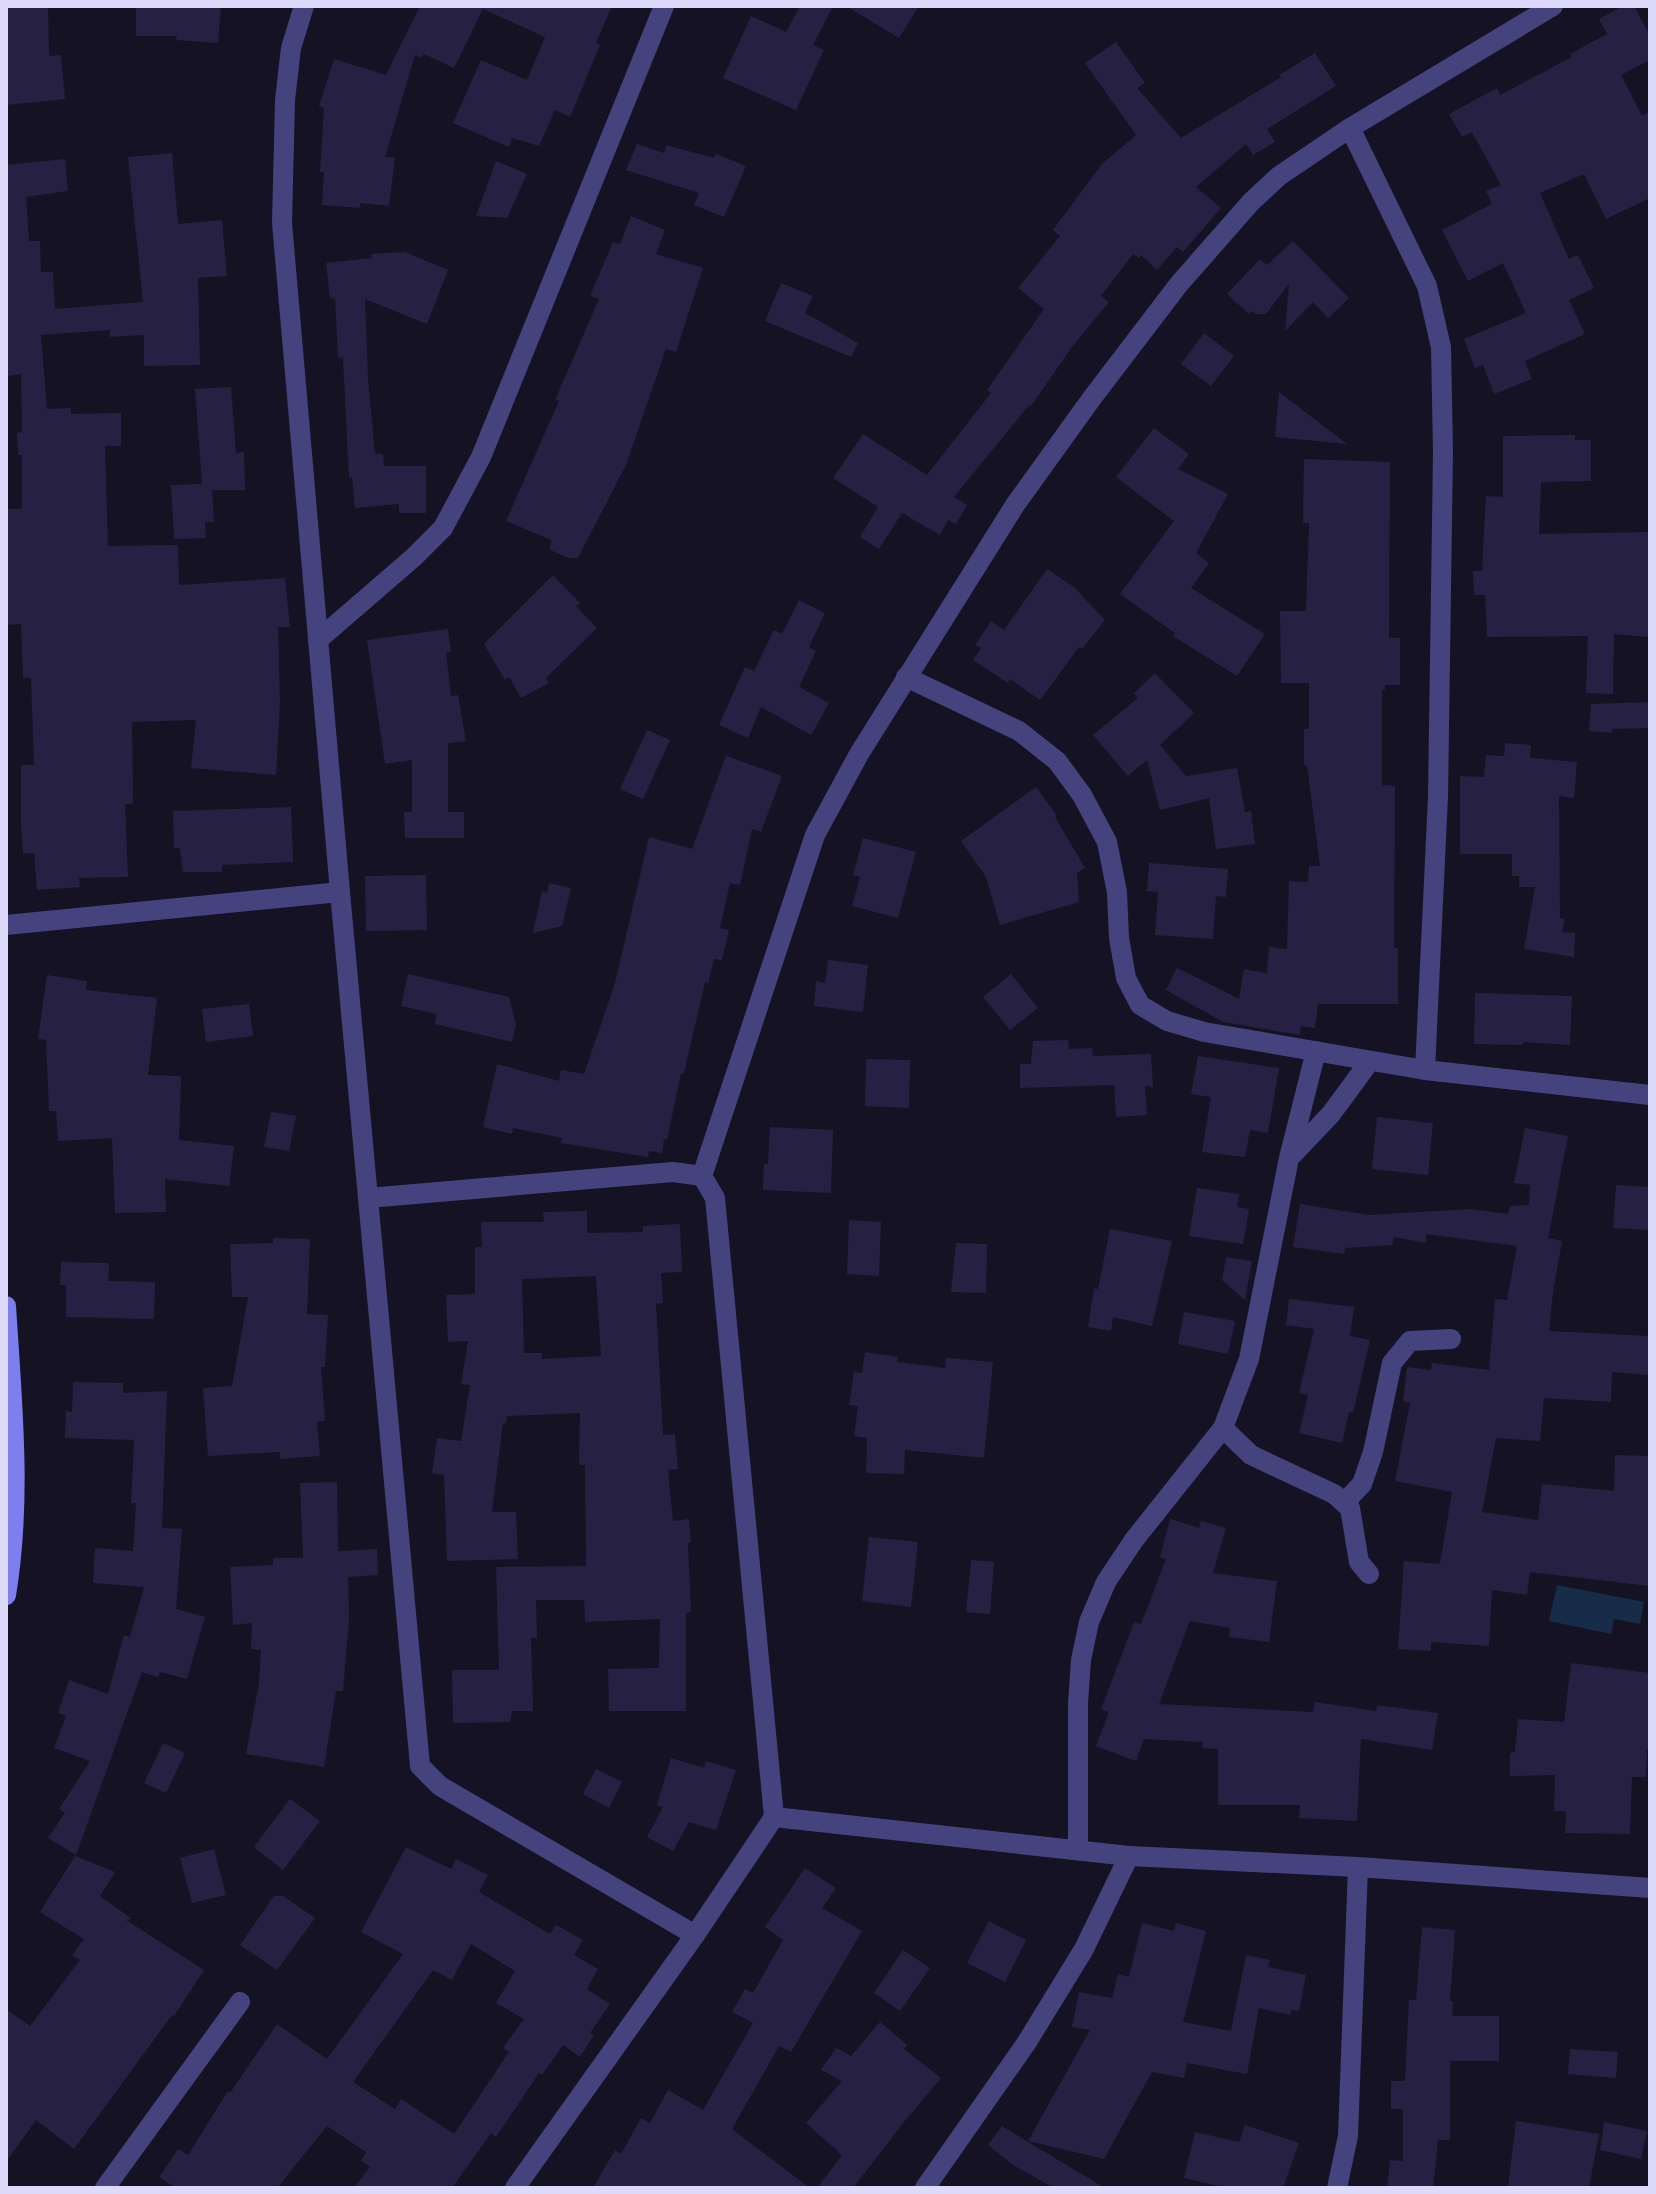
<svg xmlns="http://www.w3.org/2000/svg" width="1656" height="2194" font-family="Signika,sans-serif">
<style>
.water{fill:#172c48}
.building{fill:#262143;fill-rule:evenodd}
.lines{fill:none;stroke-linecap:round;stroke-linejoin:round}
.street{stroke:#44437d;stroke-width:20}
.secondary{stroke:#7e7fee;stroke-width:20}
</style>
<rect width="100%" height="100%" fill="#151224"/>
<!-- water -->
<path class="water" d="M 1557,1585 L 1644,1602 L 1640,1624 L 1614,1619 L 1611,1634 L 1549,1621 Z"/>
<!-- building -->
<g class="building">
<path d="M 6,6 L 48,6 L 49,56 L 61,55 L 65,99 L 6,105 Z"/>
<path d="M 136,6 L 221,6 L 218,43 L 176,40 L 177,36 L 136,36 Z"/>
<path d="M 420,6 L 612,6 L 596,43 L 600,45 L 570,117 L 555,110 L 539,146 L 512,138 L 509,147 L 453,123 L 481,60 L 527,80 L 545,37 L 483,9 L 454,68 L 424,54 L 421,58 L 415,55 L 385,157 L 395,158 L 389,206 L 360,203 L 360,208 L 322,205 L 324,172 L 320,172 L 324,108 L 319,106 L 334,59 L 386,75 Z"/>
<path d="M 800,6 L 833,6 L 813,45 L 824,50 L 796,110 L 723,78 L 751,16 L 786,32 Z"/>
<path d="M 846,6 L 919,6 L 899,38 Z"/>
<path d="M 1623,6 L 1634,6 L 1650,36 L 1650,60 L 1621,75 L 1642,116 L 1650,111 L 1650,198 L 1606,219 L 1584,174 L 1540,193 L 1569,259 L 1578,255 L 1594,288 L 1569,300 L 1585,334 L 1525,361 L 1532,379 L 1494,394 L 1483,365 L 1475,368 L 1464,339 L 1526,313 L 1503,263 L 1468,281 L 1442,230 L 1492,204 L 1486,191 L 1501,185 L 1472,132 L 1462,137 L 1449,114 L 1497,88 L 1500,95 L 1572,57 L 1570,54 L 1607,34 L 1599,19 Z"/>
<path d="M 1116,42 L 1145,83 L 1137,88 L 1181,138 L 1281,77 L 1279,75 L 1315,53 L 1336,86 L 1267,129 L 1275,142 L 1253,155 L 1246,144 L 1196,187 L 1221,208 L 1183,252 L 1177,247 L 1157,270 L 1141,255 L 1139,258 L 1133,254 L 1101,296 L 1109,302 L 1072,347 L 1031,406 L 1029,405 L 954,497 L 967,505 L 956,524 L 948,520 L 940,535 L 902,513 L 879,549 L 860,537 L 878,507 L 833,478 L 863,434 L 927,475 L 991,393 L 987,390 L 1044,309 L 1018,288 L 1060,236 L 1053,230 L 1102,164 L 1136,135 L 1085,63 Z"/>
<path d="M 637,144 L 664,153 L 666,145 L 714,158 L 716,154 L 746,166 L 724,217 L 694,205 L 699,193 L 626,170 Z"/>
<path d="M 172,153 L 178,224 L 222,220 L 227,276 L 198,278 L 200,365 L 144,366 L 144,335 L 110,337 L 110,330 L 41,335 L 47,409 L 71,408 L 71,414 L 121,413 L 121,446 L 105,446 L 108,546 L 178,545 L 179,585 L 285,578 L 290,627 L 278,627 L 280,703 L 276,775 L 191,768 L 196,720 L 132,722 L 133,804 L 125,804 L 128,877 L 79,878 L 80,887 L 37,890 L 34,853 L 23,854 L 21,824 L 21,765 L 34,765 L 31,678 L 23,678 L 21,624 L 6,625 L 6,509 L 22,509 L 22,455 L 18,455 L 17,433 L 22,432 L 21,374 L 6,376 L 6,165 L 65,159 L 68,191 L 26,197 L 29,241 L 40,241 L 41,272 L 53,272 L 55,309 L 143,302 L 128,157 Z"/>
<path d="M 496,161 L 527,174 L 507,218 L 476,216 Z"/>
<path d="M 631,216 L 665,230 L 656,254 L 703,268 L 676,352 L 666,349 L 626,465 L 578,558 L 569,558 L 550,550 L 551,540 L 506,521 L 559,401 L 555,400 L 599,299 L 590,296 L 613,242 L 620,244 Z"/>
<path d="M 1293,241 L 1349,298 L 1328,318 L 1313,302 L 1285,331 L 1289,284 L 1266,314 L 1256,314 L 1252,311 L 1249,314 L 1227,294 L 1260,259 L 1267,265 Z"/>
<path d="M 405,252 L 448,270 L 427,324 L 365,299 L 368,378 L 375,454 L 383,454 L 384,466 L 426,466 L 426,513 L 399,513 L 399,504 L 355,508 L 352,477 L 349,477 L 343,357 L 338,358 L 335,298 L 330,299 L 326,263 L 372,258 L 371,254 Z"/>
<path d="M 781,283 L 813,296 L 805,313 L 858,343 L 851,357 L 765,321 Z"/>
<path d="M 1204,333 L 1234,356 L 1211,386 L 1181,364 Z"/>
<path d="M 231,387 L 236,453 L 244,452 L 245,490 L 212,490 L 214,522 L 205,522 L 206,538 L 174,539 L 171,485 L 202,484 L 195,389 Z"/>
<path d="M 1279,392 L 1347,444 L 1275,437 Z"/>
<path d="M 1154,428 L 1189,454 L 1178,469 L 1228,494 L 1196,553 L 1209,563 L 1191,588 L 1265,634 L 1237,676 L 1173,636 L 1175,633 L 1120,594 L 1174,521 L 1116,477 Z"/>
<path d="M 1575,435 L 1575,440 L 1591,440 L 1591,481 L 1541,482 L 1539,534 L 1650,532 L 1650,637 L 1614,634 L 1613,694 L 1586,693 L 1588,636 L 1487,637 L 1485,595 L 1474,595 L 1473,571 L 1482,571 L 1486,496 L 1503,497 L 1503,436 Z"/>
<path d="M 1304,459 L 1390,462 L 1389,638 L 1400,638 L 1400,685 L 1385,685 L 1385,690 L 1382,690 L 1382,785 L 1395,786 L 1394,948 L 1398,948 L 1398,1004 L 1318,1004 L 1315,1028 L 1301,1026 L 1300,1035 L 1223,1022 L 1166,990 L 1177,968 L 1239,999 L 1244,969 L 1267,973 L 1269,947 L 1287,949 L 1289,881 L 1308,882 L 1309,866 L 1320,866 L 1307,765 L 1304,765 L 1304,729 L 1309,729 L 1309,683 L 1281,683 L 1280,611 L 1306,611 L 1309,523 L 1303,523 Z"/>
<path d="M 1047,569 L 1074,587 L 1105,620 L 1082,649 L 1079,647 L 1040,700 L 1010,679 L 1008,683 L 973,660 L 981,648 L 975,645 L 991,621 L 1004,630 Z"/>
<path d="M 553,575 L 580,603 L 576,606 L 597,628 L 546,678 L 549,683 L 521,698 L 509,677 L 505,680 L 484,644 Z"/>
<path d="M 799,600 L 825,613 L 809,647 L 816,651 L 799,687 L 829,703 L 811,735 L 761,707 L 748,738 L 719,725 L 745,667 L 754,671 L 774,630 L 782,634 Z"/>
<path d="M 448,629 L 451,651 L 446,653 L 451,696 L 458,695 L 466,741 L 448,743 L 448,812 L 464,812 L 464,838 L 405,838 L 404,812 L 412,812 L 412,760 L 385,764 L 367,640 Z"/>
<path d="M 1155,673 L 1194,713 L 1160,745 L 1186,776 L 1237,768 L 1245,812 L 1251,811 L 1255,844 L 1216,849 L 1209,798 L 1160,810 L 1147,760 L 1128,776 L 1093,735 L 1138,698 L 1134,693 Z"/>
<path d="M 1650,702 L 1650,728 L 1612,729 L 1612,733 L 1589,731 L 1591,704 Z"/>
<path d="M 647,730 L 670,740 L 643,799 L 620,789 Z"/>
<path d="M 1505,743 L 1531,745 L 1530,758 L 1577,762 L 1574,798 L 1559,796 L 1560,918 L 1565,919 L 1562,932 L 1575,933 L 1574,957 L 1524,949 L 1535,887 L 1519,887 L 1519,876 L 1512,876 L 1512,854 L 1460,854 L 1460,776 L 1484,777 L 1486,755 L 1504,756 Z"/>
<path d="M 726,756 L 782,776 L 761,832 L 752,829 L 740,885 L 730,883 L 720,928 L 729,930 L 722,960 L 714,959 L 708,983 L 705,982 L 684,1073 L 681,1073 L 667,1140 L 664,1139 L 662,1153 L 649,1151 L 648,1157 L 561,1143 L 562,1138 L 513,1128 L 512,1134 L 483,1127 L 497,1064 L 559,1081 L 561,1070 L 584,1074 L 615,983 L 649,837 L 692,849 Z"/>
<path d="M 1036,787 L 1057,816 L 1055,817 L 1085,868 L 1077,873 L 1079,902 L 1000,925 L 986,877 L 961,841 Z"/>
<path d="M 291,807 L 293,862 L 222,865 L 222,872 L 183,872 L 180,848 L 174,848 L 173,811 Z"/>
<path d="M 863,838 L 916,852 L 898,918 L 852,906 L 860,877 L 853,875 Z"/>
<path d="M 1149,863 L 1228,869 L 1226,897 L 1216,896 L 1213,939 L 1155,935 L 1158,892 L 1147,891 Z"/>
<path d="M 426,875 L 427,930 L 366,931 L 365,876 Z"/>
<path d="M 549,883 L 571,888 L 562,926 L 533,933 L 542,891 L 547,893 Z"/>
<path d="M 828,960 L 868,965 L 863,1012 L 814,1006 L 816,981 L 825,983 Z"/>
<path d="M 408,974 L 509,997 L 516,1024 L 512,1042 L 435,1024 L 437,1014 L 401,1006 Z"/>
<path d="M 1011,974 L 1038,1008 L 1010,1030 L 983,997 Z"/>
<path d="M 47,975 L 87,981 L 86,990 L 157,998 L 148,1075 L 181,1076 L 179,1140 L 234,1146 L 229,1186 L 165,1179 L 166,1212 L 115,1213 L 112,1138 L 58,1141 L 56,1111 L 49,1111 L 46,1040 L 38,1039 Z"/>
<path d="M 1475,993 L 1572,996 L 1570,1045 L 1523,1042 L 1523,1045 L 1474,1044 Z"/>
<path d="M 249,1004 L 253,1036 L 206,1042 L 202,1009 Z"/>
<path d="M 1068,1040 L 1069,1049 L 1092,1048 L 1093,1056 L 1151,1054 L 1153,1087 L 1145,1086 L 1147,1115 L 1116,1117 L 1114,1085 L 1020,1088 L 1020,1064 L 1031,1064 L 1033,1041 Z"/>
<path d="M 1198,1056 L 1279,1068 L 1268,1133 L 1250,1130 L 1245,1157 L 1202,1152 L 1211,1097 L 1191,1094 Z"/>
<path d="M 866,1059 L 910,1060 L 909,1108 L 865,1106 Z"/>
<path d="M 271,1112 L 296,1116 L 289,1151 L 264,1147 Z"/>
<path d="M 1377,1117 L 1433,1123 L 1428,1175 L 1372,1169 Z"/>
<path d="M 770,1127 L 833,1130 L 831,1193 L 763,1190 L 764,1164 L 768,1164 Z"/>
<path d="M 1525,1128 L 1568,1136 L 1548,1238 L 1562,1241 L 1553,1292 L 1549,1331 L 1650,1336 L 1650,1375 L 1612,1372 L 1611,1402 L 1544,1398 L 1540,1441 L 1496,1438 L 1482,1512 L 1538,1520 L 1542,1484 L 1614,1491 L 1615,1455 L 1650,1456 L 1650,1586 L 1530,1572 L 1527,1595 L 1492,1590 L 1489,1646 L 1431,1642 L 1431,1651 L 1398,1649 L 1404,1561 L 1440,1564 L 1452,1492 L 1395,1481 L 1410,1403 L 1403,1401 L 1407,1367 L 1431,1370 L 1432,1363 L 1489,1370 L 1495,1299 L 1507,1300 L 1517,1246 L 1426,1234 L 1426,1243 L 1394,1237 L 1392,1245 L 1345,1248 L 1344,1254 L 1293,1247 L 1300,1204 L 1369,1215 L 1470,1209 L 1508,1214 L 1510,1206 L 1529,1205 L 1530,1185 L 1514,1183 Z"/>
<path d="M 1616,1185 L 1650,1187 L 1650,1230 L 1613,1228 Z"/>
<path d="M 1197,1188 L 1239,1194 L 1237,1207 L 1249,1209 L 1243,1244 L 1189,1236 Z"/>
<path d="M 587,1211 L 587,1233 L 643,1232 L 643,1226 L 680,1224 L 682,1272 L 661,1273 L 663,1303 L 656,1304 L 663,1435 L 675,1434 L 678,1469 L 668,1470 L 673,1521 L 689,1519 L 691,1542 L 688,1543 L 691,1612 L 686,1613 L 686,1711 L 609,1711 L 608,1669 L 659,1668 L 660,1619 L 585,1622 L 584,1600 L 536,1600 L 537,1638 L 531,1638 L 533,1711 L 512,1711 L 510,1722 L 453,1723 L 452,1670 L 499,1670 L 496,1567 L 586,1566 L 585,1465 L 579,1465 L 580,1413 L 507,1416 L 506,1423 L 503,1423 L 492,1512 L 516,1512 L 518,1559 L 447,1561 L 444,1475 L 432,1473 L 437,1438 L 461,1441 L 470,1385 L 461,1384 L 468,1341 L 448,1342 L 446,1295 L 475,1294 L 475,1247 L 482,1247 L 481,1222 L 544,1222 L 543,1212 ZM 596,1276 L 601,1356 L 542,1359 L 542,1353 L 524,1353 L 522,1279 Z"/>
<path d="M 849,1220 L 881,1222 L 879,1276 L 847,1274 Z"/>
<path d="M 1110,1229 L 1172,1241 L 1152,1326 L 1113,1317 L 1111,1331 L 1088,1327 L 1094,1288 L 1098,1289 Z"/>
<path d="M 273,1238 L 310,1239 L 307,1314 L 328,1315 L 325,1367 L 321,1367 L 325,1421 L 317,1422 L 320,1456 L 280,1459 L 280,1452 L 208,1456 L 203,1388 L 232,1386 L 248,1297 L 232,1297 L 230,1244 L 273,1243 Z"/>
<path d="M 956,1243 L 987,1244 L 986,1293 L 951,1292 Z"/>
<path d="M 1226,1257 L 1252,1261 L 1245,1300 L 1222,1280 Z"/>
<path d="M 61,1262 L 109,1263 L 108,1281 L 155,1282 L 154,1319 L 66,1317 L 66,1285 L 60,1285 Z"/>
<path d="M 1289,1299 L 1354,1307 L 1350,1336 L 1370,1340 L 1353,1413 L 1349,1412 L 1342,1443 L 1299,1433 L 1308,1395 L 1299,1393 L 1314,1329 L 1286,1325 Z"/>
<path d="M 1184,1312 L 1235,1321 L 1228,1354 L 1178,1344 Z"/>
<path d="M 865,1352 L 898,1357 L 897,1362 L 945,1368 L 946,1358 L 993,1362 L 984,1458 L 905,1450 L 904,1474 L 866,1473 L 867,1438 L 854,1436 L 858,1406 L 849,1405 L 854,1372 L 862,1373 Z"/>
<path d="M 73,1382 L 123,1383 L 123,1393 L 167,1391 L 162,1528 L 182,1529 L 176,1609 L 205,1617 L 187,1679 L 160,1672 L 158,1677 L 142,1672 L 76,1855 L 48,1838 L 65,1813 L 59,1809 L 90,1761 L 54,1748 L 66,1716 L 58,1713 L 69,1680 L 108,1694 L 124,1635 L 130,1637 L 144,1587 L 93,1583 L 95,1548 L 133,1551 L 136,1503 L 131,1503 L 134,1440 L 65,1438 L 66,1411 L 72,1412 Z"/>
<path d="M 337,1482 L 338,1551 L 377,1549 L 378,1575 L 348,1577 L 349,1620 L 343,1691 L 336,1691 L 324,1767 L 246,1754 L 259,1683 L 261,1650 L 251,1649 L 252,1623 L 233,1625 L 230,1567 L 273,1565 L 273,1558 L 303,1558 L 300,1483 Z"/>
<path d="M 1170,1519 L 1199,1528 L 1201,1521 L 1226,1528 L 1213,1573 L 1277,1581 L 1269,1642 L 1229,1637 L 1230,1628 L 1190,1621 L 1159,1704 L 1313,1712 L 1315,1702 L 1376,1711 L 1377,1705 L 1438,1713 L 1432,1750 L 1361,1739 L 1357,1821 L 1299,1818 L 1300,1805 L 1218,1805 L 1218,1749 L 1202,1748 L 1203,1742 L 1144,1739 L 1136,1761 L 1096,1746 L 1109,1712 L 1101,1709 L 1125,1646 L 1134,1622 L 1141,1624 L 1166,1559 L 1160,1557 Z"/>
<path d="M 869,1537 L 918,1542 L 911,1607 L 862,1601 Z"/>
<path d="M 971,1560 L 994,1562 L 990,1614 L 966,1612 Z"/>
<path d="M 1571,1663 L 1650,1673 L 1650,1751 L 1647,1750 L 1646,1777 L 1632,1777 L 1630,1834 L 1565,1833 L 1566,1811 L 1554,1811 L 1555,1775 L 1510,1776 L 1510,1753 L 1515,1752 L 1518,1719 L 1564,1722 Z"/>
<path d="M 163,1743 L 185,1753 L 166,1793 L 144,1783 Z"/>
<path d="M 671,1758 L 704,1768 L 706,1761 L 736,1770 L 716,1830 L 689,1822 L 673,1851 L 647,1837 L 663,1807 L 657,1805 Z"/>
<path d="M 596,1769 L 622,1782 L 609,1808 L 583,1794 Z"/>
<path d="M 290,1799 L 320,1821 L 283,1870 L 254,1847 Z"/>
<path d="M 406,1847 L 451,1869 L 456,1859 L 488,1875 L 479,1892 L 550,1934 L 556,1925 L 583,1940 L 574,1955 L 598,1969 L 587,1989 L 610,2004 L 590,2033 L 594,2035 L 580,2057 L 563,2045 L 542,2075 L 539,2073 L 496,2137 L 491,2133 L 452,2188 L 354,2188 L 370,2167 L 361,2161 L 366,2152 L 327,2126 L 277,2188 L 176,2188 L 159,2177 L 178,2149 L 188,2155 L 228,2091 L 230,2093 L 277,2024 L 327,2059 L 403,1954 L 361,1932 ZM 471,1944 L 515,1971 L 496,2003 L 524,2019 L 503,2048 L 509,2052 L 454,2134 L 401,2099 L 395,2109 L 353,2082 L 433,1970 L 452,1980 Z"/>
<path d="M 214,1849 L 226,1895 L 192,1903 L 180,1858 Z"/>
<path d="M 75,1856 L 115,1872 L 100,1896 L 132,1919 L 126,1920 L 204,1970 L 174,2016 L 172,2015 L 74,2149 L 36,2120 L 6,2162 L 6,2009 L 30,2026 L 80,1960 L 72,1955 L 84,1939 L 40,1912 Z"/>
<path d="M 805,1868 L 836,1888 L 822,1908 L 862,1931 L 791,2052 L 779,2046 L 732,2129 L 810,2188 L 593,2188 L 615,2150 L 621,2154 L 641,2118 L 650,2123 L 668,2090 L 703,2110 L 753,2023 L 732,2012 L 745,1989 L 753,1993 L 783,1940 L 765,1927 Z"/>
<path d="M 274,1896 L 283,1896 L 315,1918 L 277,1970 L 240,1945 Z"/>
<path d="M 989,1921 L 1026,1940 L 1005,1982 L 967,1963 Z"/>
<path d="M 1142,1923 L 1174,1931 L 1176,1923 L 1206,1931 L 1183,2022 L 1231,2031 L 1246,1955 L 1270,1960 L 1268,1967 L 1306,1975 L 1299,2011 L 1291,2010 L 1290,2015 L 1259,2008 L 1247,2074 L 1187,2063 L 1184,2078 L 1152,2072 L 1104,2159 L 1028,2141 L 1090,2030 L 1072,2027 L 1079,1992 L 1112,1998 L 1118,1974 L 1129,1977 Z"/>
<path d="M 1422,1927 L 1455,1930 L 1450,2001 L 1453,2002 L 1452,2016 L 1499,2016 L 1499,2061 L 1450,2061 L 1450,2140 L 1438,2140 L 1433,2188 L 1387,2188 L 1390,2160 L 1403,2161 L 1403,2109 L 1391,2109 L 1391,2081 L 1405,2081 L 1409,2000 L 1416,2000 Z"/>
<path d="M 903,1950 L 930,1968 L 900,2011 L 874,1993 Z"/>
<path d="M 880,2022 L 907,2045 L 904,2049 L 941,2078 L 904,2122 L 853,2188 L 817,2188 L 842,2155 L 806,2123 L 842,2081 L 821,2070 L 836,2048 L 851,2056 Z"/>
<path d="M 1570,2049 L 1618,2052 L 1616,2078 L 1568,2074 Z"/>
<path d="M 1516,2121 L 1599,2134 L 1589,2188 L 1508,2188 Z"/>
<path d="M 1604,2122 L 1647,2131 L 1641,2159 L 1600,2150 Z"/>
<path d="M 1245,2125 L 1299,2143 L 1283,2188 L 1227,2188 L 1184,2178 L 1195,2132 L 1239,2142 Z"/>
<path d="M 1002,2126 L 1028,2142 L 1105,2188 L 1054,2188 L 1013,2165 L 988,2145 Z"/>
</g>
<g class="lines">
<!-- street -->
<g class="street">
<path d="M 304,6 L 291,48 L 285,100 L 282,223 L 340,892 L 420,1766 L 440,1786 L 695,1935"/>
<path d="M 1350,128 L 1427,286 L 1441,347 L 1443,452 L 1438,797 L 1425,1070"/>
<path d="M 318,640 L 414,557 L 443,528 L 481,457 L 664,6"/>
<path d="M 906,677 L 1019,731 L 1057,761 L 1082,795 L 1107,842 L 1117,892 L 1119,938 L 1126,978 L 1140,1005 L 1167,1021 L 1204,1032 L 1425,1070 L 1650,1095"/>
<path d="M 6,925 L 340,892"/>
<path d="M 1292,1155 L 1331,1114 L 1370,1061"/>
<path d="M 702,1176 L 815,835 L 859,754 L 1015,505 L 1092,398 L 1179,284 L 1251,202 L 1279,176 L 1350,128 L 1553,6"/>
<path d="M 368,1198 L 673,1172 L 702,1176 L 715,1198 L 774,1817 L 695,1935 L 515,2188"/>
<path d="M 1223,1428 L 1251,1455 L 1334,1494 L 1350,1508 L 1359,1562 L 1369,1574"/>
<path d="M 1344,1503 L 1362,1484 L 1373,1452 L 1392,1363 L 1410,1341 L 1451,1339"/>
<path d="M 774,1817 L 1129,1856 L 1358,1867 L 1650,1888"/>
<path d="M 1078,1850 L 1078,1703 L 1081,1660 L 1089,1622 L 1106,1582 L 1134,1540 L 1223,1428 L 1249,1359 L 1289,1158 L 1316,1051"/>
<path d="M 105,2188 L 240,2002"/>
<path d="M 925,2188 L 1027,2042 L 1084,1949 L 1129,1856"/>
<path d="M 1337,2188 L 1348,2136 L 1358,1867"/>
</g>
<!-- secondary -->
<path class="secondary" d="M 6,1306 C 12,1402 22,1499 6,1595"/>
</g>
<!-- border -->
<rect width="1656" height="2194" fill="none" stroke="#dddafa" stroke-width="16"/>
</svg>
